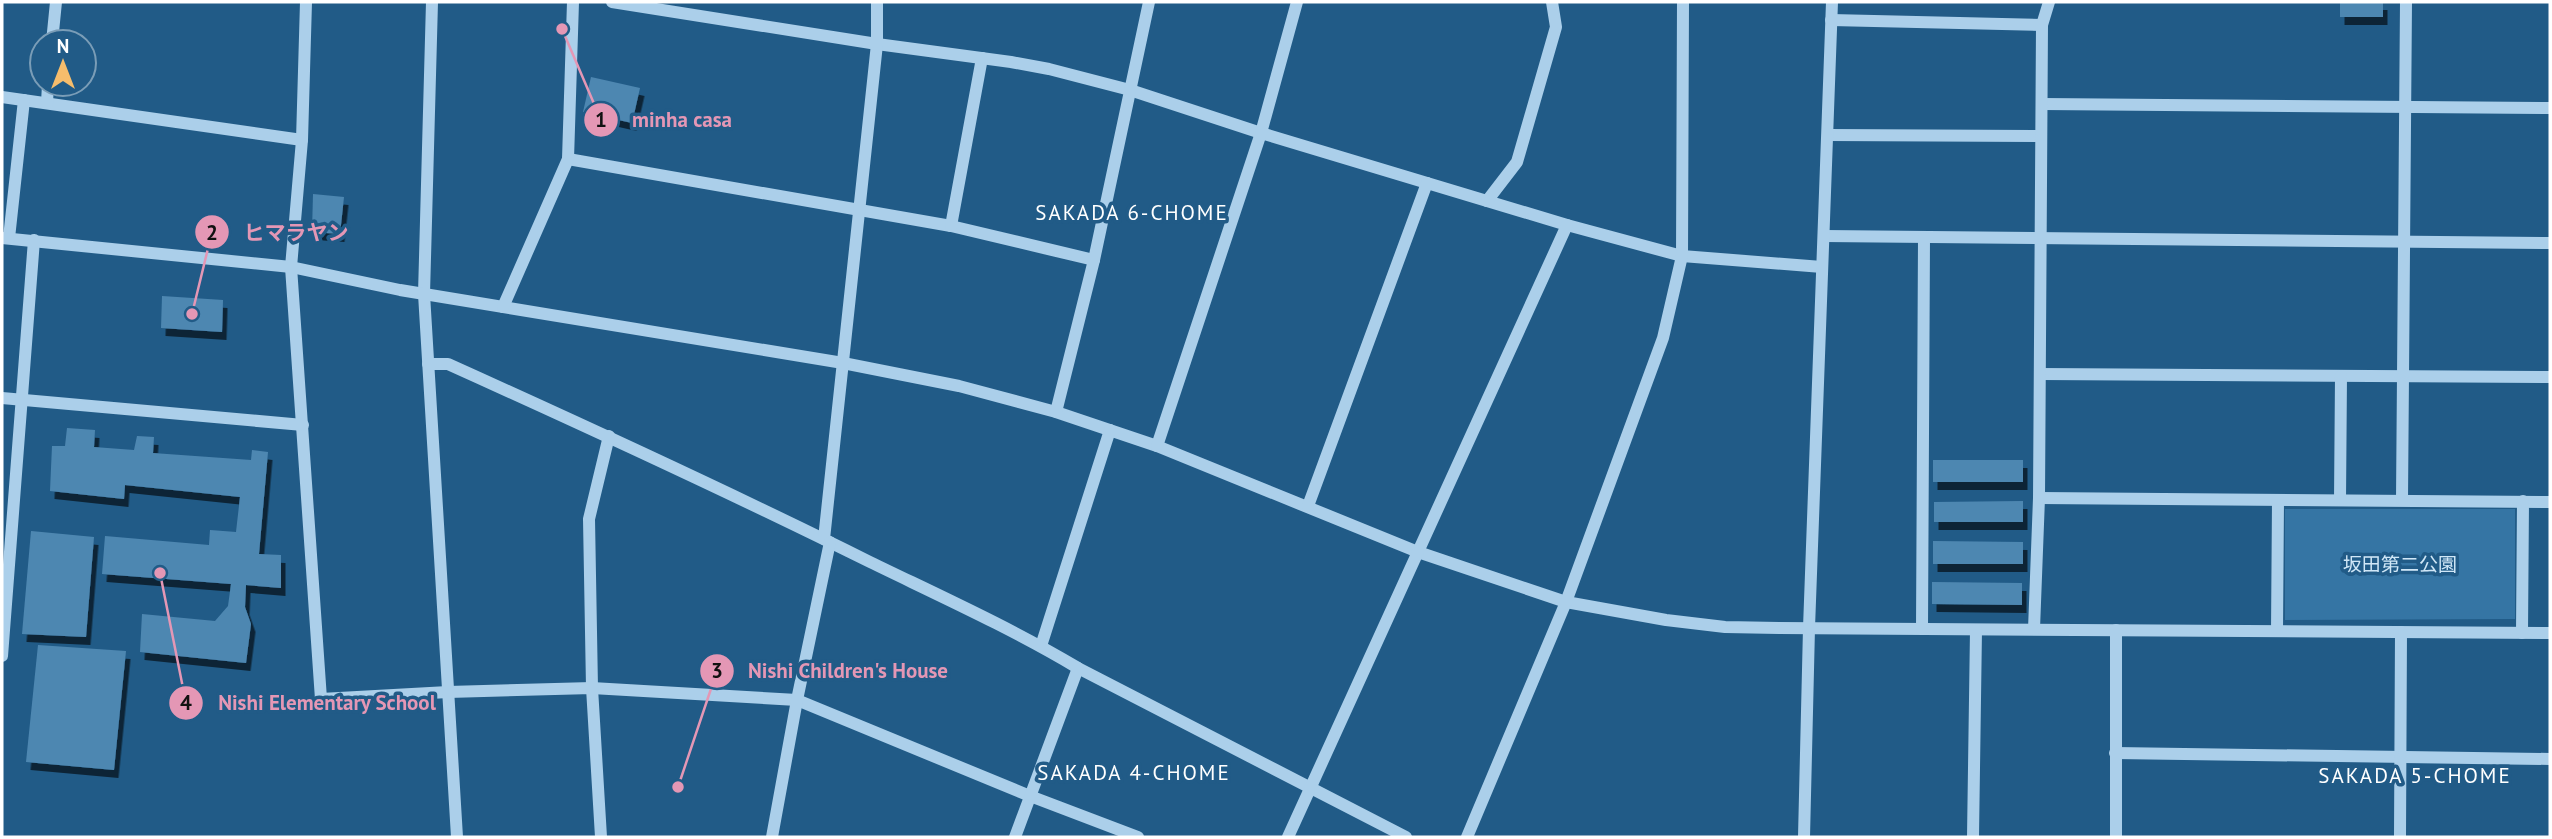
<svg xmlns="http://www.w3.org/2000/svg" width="2552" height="839" font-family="'PT Sans','Noto Sans JP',sans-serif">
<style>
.green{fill:#3575a4}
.building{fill:#4e87b1;filter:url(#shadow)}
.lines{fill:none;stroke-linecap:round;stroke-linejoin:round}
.minor{stroke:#abcfea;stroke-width:12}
.labels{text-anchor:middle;stroke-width:7;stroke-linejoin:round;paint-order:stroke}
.park-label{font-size:19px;fill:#d0e7f7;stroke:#215b87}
.neighbourhood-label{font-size:21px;letter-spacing:2px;fill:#fff;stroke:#215b87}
.leader{fill:none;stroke:#e497b5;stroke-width:2.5}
.callout-dot{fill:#e497b5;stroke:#215b87;stroke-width:2.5}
.mark-label{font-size:21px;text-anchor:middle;font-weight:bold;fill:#111}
.callout-label{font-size:21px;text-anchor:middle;font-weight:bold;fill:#e497b5;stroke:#215b87;stroke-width:7;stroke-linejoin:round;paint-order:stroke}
</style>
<defs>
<filter id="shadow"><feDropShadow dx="4.5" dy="8" stdDeviation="0" flood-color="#0009"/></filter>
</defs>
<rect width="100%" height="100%" fill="#215b87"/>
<!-- green -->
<path class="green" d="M 2285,509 L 2515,509 L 2515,619 L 2285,620 Z"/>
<!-- building -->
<g class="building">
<rect x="2340" y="2" width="43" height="15"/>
<path d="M 591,77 L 640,88 L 632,123 L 583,112 Z"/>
<path d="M 313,194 L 344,197 L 340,234 L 312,232 Z"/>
<path d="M 162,296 L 223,300 L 222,332 L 161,328 Z"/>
<path d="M 67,428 L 95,430 L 94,447 L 134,450 L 137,436 L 154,437 L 153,453 L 251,460 L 252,450 L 268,452 L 259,554 L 281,555 L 281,588 L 246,585 L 245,607 L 251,624 L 246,663 L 140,652 L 142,614 L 215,621 L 228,606 L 231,584 L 102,574 L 105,536 L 209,545 L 210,530 L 236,532 L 240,497 L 125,485 L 124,499 L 50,491 L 52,446 L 65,446 Z"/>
<rect x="1933" y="460" width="90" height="22"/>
<path d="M 2023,501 L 2023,522 L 1934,522 L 1934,502 Z"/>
<path d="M 31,531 L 94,537 L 86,637 L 22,634 Z"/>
<path d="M 1933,541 L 2023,542 L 2023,564 L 1933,564 Z"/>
<path d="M 1932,582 L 2022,583 L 2022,605 L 1932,604 Z"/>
<path d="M 38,645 L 126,651 L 114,770 L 26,762 Z"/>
</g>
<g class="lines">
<!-- minor -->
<g class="minor">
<path d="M 306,2 L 302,140 L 291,267 L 321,699 L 448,692 L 592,688 L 797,700 L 1030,796 L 1138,837"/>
<path d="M 432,2 L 424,294 L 457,837"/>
<path d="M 612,2 L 877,44 L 1011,62 L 1049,69 L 1130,90 L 1261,133 L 1567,225 L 1682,256 L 1822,267"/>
<path d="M 1831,20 L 2042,25"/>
<path d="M 52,42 L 56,2"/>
<path d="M 2,97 L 302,140"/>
<path d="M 47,103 L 48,84"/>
<path d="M 2042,104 L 2550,108"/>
<path d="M 1828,135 L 2040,136"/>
<path d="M 568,159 L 951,226 L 1094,260"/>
<path d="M 1487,201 L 1517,162 L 1556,27 L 1552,2"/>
<path d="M 951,226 L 982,58"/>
<path d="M 1824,236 L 2550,243"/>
<path d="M 2,238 L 291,267 L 400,290 L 843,363 L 959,386 L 1056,412 L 1157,446 L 1418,552 L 1566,602 L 1666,620 L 1725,627 L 1779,628 L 2550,633"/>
<path d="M 9,238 L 24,100"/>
<path d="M 503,307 L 568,159 L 573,2"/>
<path d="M 428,364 L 448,364 C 590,428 731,493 870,562 C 940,596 1011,628 1078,668 L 1406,837"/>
<path d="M 2040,374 L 2550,377"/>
<path d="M 2,398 L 303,425"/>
<path d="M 1056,412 L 1094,260 L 1149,2"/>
<path d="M 1157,446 L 1261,133 L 1297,2"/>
<path d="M 2039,498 L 2550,502"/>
<path d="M 2340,500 L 2341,376"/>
<path d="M 2402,500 L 2406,2"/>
<path d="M 1308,506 L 1427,183"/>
<path d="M 824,539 L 877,44 L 877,2"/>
<path d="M 1922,629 L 1924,238"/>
<path d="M 2034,629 L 2039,498 L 2042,25 L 2049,2"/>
<path d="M 2277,631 L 2278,500"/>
<path d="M 2522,633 L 2523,501"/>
<path d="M 1041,646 L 1110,430"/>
<path d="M 2,656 L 34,240"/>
<path d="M 2115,753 L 2550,759"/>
<path d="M 601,837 L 592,688 L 589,519 L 609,436"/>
<path d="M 772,837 L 797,700 L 830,542"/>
<path d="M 1015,837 L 1078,668"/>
<path d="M 1288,837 L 1567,225"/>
<path d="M 1467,837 L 1566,602 L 1663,338 L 1682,256 L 1683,2"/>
<path d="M 1804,837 L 1809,628 L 1832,2"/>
<path d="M 1973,837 L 1976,630"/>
<path d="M 2116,837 L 2116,630"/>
<path d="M 2400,837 L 2401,632"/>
</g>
</g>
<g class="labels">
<!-- park labels -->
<g class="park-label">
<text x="2400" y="571">坂田第二公園</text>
</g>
<!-- neighbourhood labels -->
<g class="neighbourhood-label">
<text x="1132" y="220">SAKADA 6-CHOME</text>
<text x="1134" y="780">SAKADA 4-CHOME</text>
<text x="2415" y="783">SAKADA 5-CHOME</text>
</g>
</g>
<!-- callouts -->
<path class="leader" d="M562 29L601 120M192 314L212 232M678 787L717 671M160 573L186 703"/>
<g class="callout-dot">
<circle cx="562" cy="29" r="7"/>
<circle cx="192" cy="314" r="7"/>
<circle cx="678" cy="787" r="7"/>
<circle cx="160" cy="573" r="7"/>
<circle cx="601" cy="120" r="18"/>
<circle cx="212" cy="232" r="18"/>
<circle cx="717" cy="671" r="18"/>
<circle cx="186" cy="703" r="18"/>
</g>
<g class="mark-label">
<text x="601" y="127">1</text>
<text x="212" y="240">2</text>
<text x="717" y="678">3</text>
<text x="186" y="710">4</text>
</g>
<g class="callout-label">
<text x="682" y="127">minha casa</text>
<text x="296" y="240">ヒマラヤン</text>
<text x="848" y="678">Nishi Children's House</text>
<text x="327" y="710">Nishi Elementary School</text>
</g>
<!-- border -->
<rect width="2552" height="839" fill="none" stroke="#ffffff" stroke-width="7"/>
<!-- north arrow -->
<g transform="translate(63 63)"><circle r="33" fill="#215b87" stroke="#7a9db7" stroke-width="2"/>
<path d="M0-5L12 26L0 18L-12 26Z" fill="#f6bd6c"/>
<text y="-10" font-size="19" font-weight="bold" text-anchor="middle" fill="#ffffff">N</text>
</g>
</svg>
